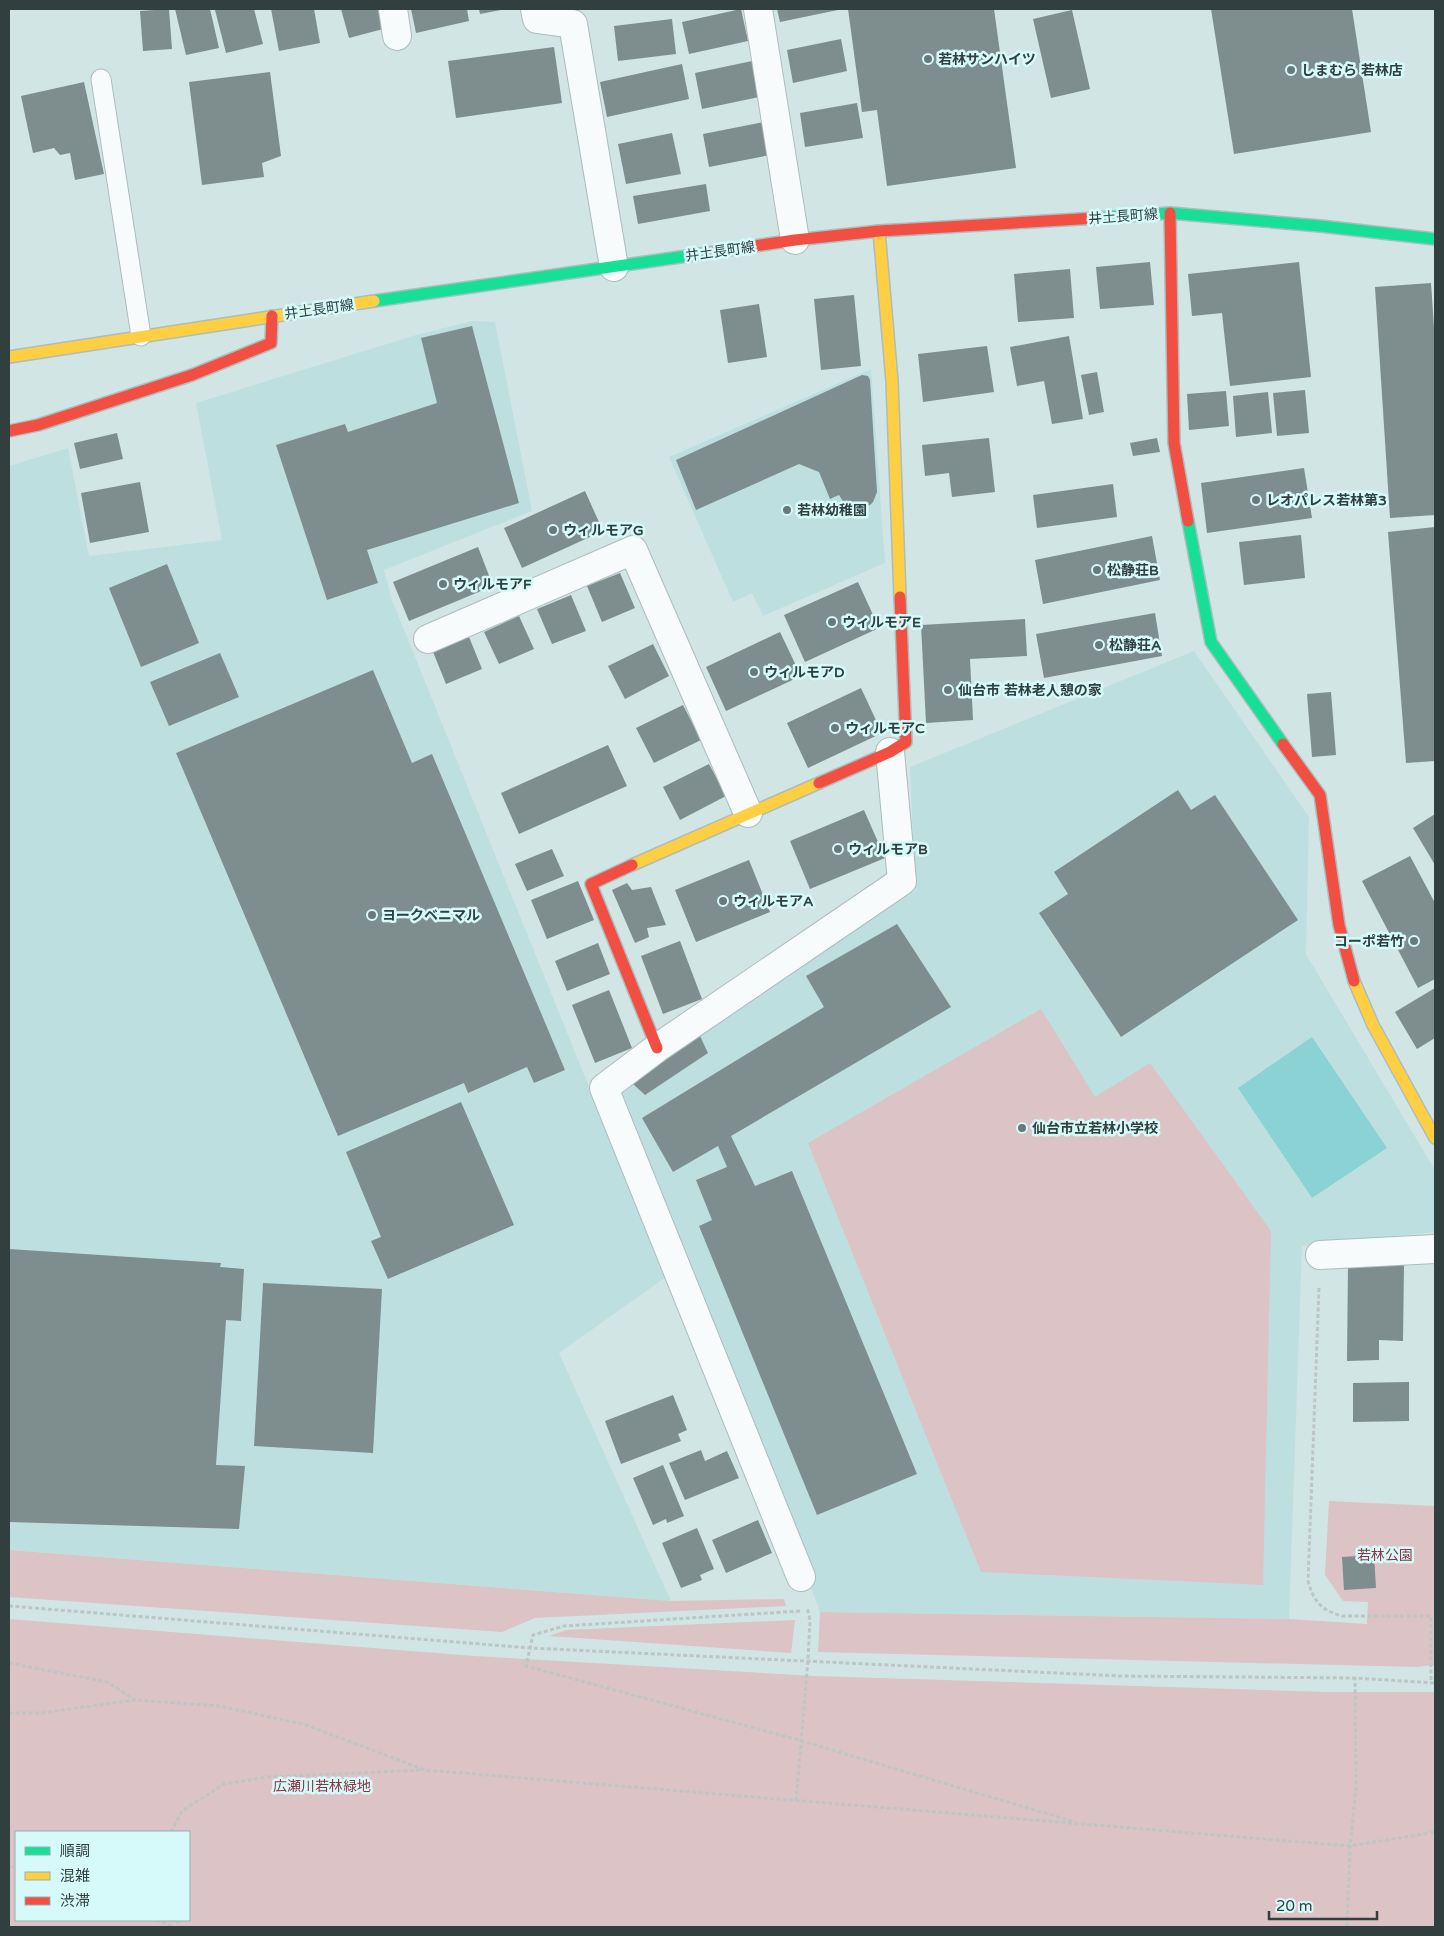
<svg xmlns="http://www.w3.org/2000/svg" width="1444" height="1936" font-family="'Varela Round','Noto Sans JP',sans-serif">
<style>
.built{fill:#bedfe0}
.green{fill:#dcc3c6;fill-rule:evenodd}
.water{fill:#8ad2d4}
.building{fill:#7e8d8d}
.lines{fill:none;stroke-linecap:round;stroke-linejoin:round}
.lane-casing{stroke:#adbcbc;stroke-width:21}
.street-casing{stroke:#adbcbc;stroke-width:30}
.fast-casing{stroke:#adbcbc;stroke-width:14}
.slow-casing{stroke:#adbcbc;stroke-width:14}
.jam-casing{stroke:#adbcbc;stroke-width:14}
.path{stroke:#bfc5c5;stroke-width:3;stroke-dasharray:4 2.5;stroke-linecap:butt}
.lane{stroke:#f8fbfb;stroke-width:19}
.street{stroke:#f8fbfb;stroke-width:28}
.fast{stroke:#16e098;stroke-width:11}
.slow{stroke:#ffcf43;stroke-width:11}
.jam{stroke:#f24e42;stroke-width:11}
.poi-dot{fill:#697979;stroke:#d6fafa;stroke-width:2}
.labels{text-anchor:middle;stroke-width:5;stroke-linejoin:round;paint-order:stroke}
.poi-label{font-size:14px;font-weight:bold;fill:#313f3f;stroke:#d6fafa;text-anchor:start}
.street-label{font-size:14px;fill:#313f3f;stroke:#d6fafa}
.park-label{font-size:14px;fill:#8b3340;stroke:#d6fafa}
</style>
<rect width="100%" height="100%" fill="#d1e5e5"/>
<!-- built -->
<g class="built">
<path d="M 473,321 L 495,322 L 532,511 L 384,570 L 392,600 L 666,1277 L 559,1353 L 671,1601 L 9,1550 L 9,466 L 68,448 L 89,556 L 222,540 L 196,403 L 416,335 Z"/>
<path d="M 871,369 L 885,563 L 763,616 L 752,593 L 733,602 L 669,457 Z"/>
<path d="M 1194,651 L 1309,817 L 1306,954 L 1435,1170 L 1435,1232 L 1302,1246 L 1289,1619 L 820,1612 L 619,1085 L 915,891 L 910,767 Z"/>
</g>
<!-- green -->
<g class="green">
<path d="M 1041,1009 L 1095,1097 L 1150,1063 L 1271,1231 L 1263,1585 L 981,1572 L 808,1143 Z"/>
<path d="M 1329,1501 L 1435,1506 L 1435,1665 L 1416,1667 L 818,1652 L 820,1612 L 1289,1619 L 1367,1624 L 1368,1602 L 1343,1601 L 1325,1575 Z"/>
<path d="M 9,1550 L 671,1601 L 784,1599 L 786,1606 L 535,1618 L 502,1632 L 9,1597 Z"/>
<path d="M 9,1619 L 474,1656 L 814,1676 L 1327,1692 L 1435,1692 L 1435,1927 L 9,1927 ZM 189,1832 L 189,1920 L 16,1920 L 16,1832 Z"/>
<path d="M 795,1620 L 791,1653 L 549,1636 L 566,1630 Z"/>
</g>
<!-- water -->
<path class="water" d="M 1312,1037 L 1387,1148 L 1312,1198 L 1238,1088 Z"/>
<!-- building -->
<g class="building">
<path d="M 169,9 L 172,49 L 143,51 L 140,11 Z"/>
<path d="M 175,9 L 210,9 L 219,48 L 186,55 Z"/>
<path d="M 218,9 L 254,9 L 263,44 L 226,53 L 215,10 Z"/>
<path d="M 271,9 L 314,9 L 320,43 L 279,51 Z"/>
<path d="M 341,9 L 378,9 L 383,29 L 349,38 Z"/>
<path d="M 411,9 L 467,9 L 469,21 L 416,33 Z"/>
<path d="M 479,9 L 501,9 L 501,10 L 480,14 Z"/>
<path d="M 741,9 L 748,41 L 689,54 L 682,22 Z"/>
<path d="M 777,9 L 838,9 L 838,10 L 780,22 Z"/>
<path d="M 848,9 L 994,9 L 1016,168 L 887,186 L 877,110 L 862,112 Z"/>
<path d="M 1211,9 L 1352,9 L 1371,132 L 1234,154 Z"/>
<path d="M 1072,10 L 1090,89 L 1051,98 L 1033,19 Z"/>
<path d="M 672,19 L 676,54 L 618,61 L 614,26 Z"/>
<path d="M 841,39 L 847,71 L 793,83 L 787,50 Z"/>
<path d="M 554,47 L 562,103 L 456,118 L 448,61 Z"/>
<path d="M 752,61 L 759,97 L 702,109 L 695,73 Z"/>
<path d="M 682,64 L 689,99 L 607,117 L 600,82 Z"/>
<path d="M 270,72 L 281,156 L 262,163 L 264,177 L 202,185 L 189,82 Z"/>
<path d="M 84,82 L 104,174 L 75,180 L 70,153 L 60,155 L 54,148 L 33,153 L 21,96 Z"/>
<path d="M 857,103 L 863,138 L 805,147 L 800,113 Z"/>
<path d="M 764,122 L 770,155 L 709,167 L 703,134 Z"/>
<path d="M 672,133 L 681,174 L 626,184 L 618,144 Z"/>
<path d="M 706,184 L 710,211 L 638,224 L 633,196 Z"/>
<path d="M 1150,262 L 1154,305 L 1100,309 L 1096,267 Z"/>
<path d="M 1299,262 L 1311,377 L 1230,386 L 1222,313 L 1192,316 L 1188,274 Z"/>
<path d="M 1070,269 L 1074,318 L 1018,322 L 1014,274 Z"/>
<path d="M 1431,283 L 1435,342 L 1435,515 L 1390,518 L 1375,287 Z"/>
<path d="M 854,295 L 861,366 L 821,370 L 814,299 Z"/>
<path d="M 759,304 L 767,357 L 728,363 L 720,310 Z"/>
<path d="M 472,326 L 519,503 L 367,550 L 378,583 L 327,600 L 276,445 L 345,424 L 348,432 L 437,403 L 421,338 Z"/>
<path d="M 1069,336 L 1083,419 L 1052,424 L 1044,381 L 1017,386 L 1010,347 Z"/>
<path d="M 987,346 L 994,392 L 923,402 L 918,354 Z"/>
<path d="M 1097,372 L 1104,412 L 1089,415 L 1081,375 Z"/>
<path d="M 862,375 L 868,376 L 870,380 L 877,492 L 873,502 L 870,505 L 855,509 L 846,506 L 839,495 L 830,499 L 819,472 L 799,464 L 696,510 L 676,460 Z"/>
<path d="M 1305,390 L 1309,433 L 1277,436 L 1273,393 Z"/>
<path d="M 1226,391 L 1229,426 L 1189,430 L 1187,394 Z"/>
<path d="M 1268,392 L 1272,433 L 1236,437 L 1233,396 Z"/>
<path d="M 117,433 L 123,459 L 80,469 L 74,443 Z"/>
<path d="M 989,438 L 995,492 L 952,497 L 949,473 L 925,476 L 922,445 Z"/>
<path d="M 1157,438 L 1160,452 L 1133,456 L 1130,443 Z"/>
<path d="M 1304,468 L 1312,518 L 1207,533 L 1201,483 Z"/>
<path d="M 140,482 L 149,532 L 90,543 L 81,493 Z"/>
<path d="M 1113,484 L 1117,517 L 1037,528 L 1033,495 Z"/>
<path d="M 585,491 L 603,531 L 522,568 L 504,528 Z"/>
<path d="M 1435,527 L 1435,761 L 1406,763 L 1388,532 Z"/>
<path d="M 1301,535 L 1305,578 L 1244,585 L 1239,542 Z"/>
<path d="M 1152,536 L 1160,580 L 1043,604 L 1035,560 Z"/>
<path d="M 478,547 L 493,586 L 409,621 L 393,582 Z"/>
<path d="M 167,564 L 199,643 L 141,667 L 109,588 Z"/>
<path d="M 620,573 L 635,608 L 602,622 L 587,586 Z"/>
<path d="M 858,582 L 879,628 L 805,662 L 784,615 Z"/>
<path d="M 571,595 L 586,631 L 552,644 L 537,609 Z"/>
<path d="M 1155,613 L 1162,656 L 1044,678 L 1036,634 Z"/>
<path d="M 519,616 L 534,649 L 499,664 L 484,632 Z"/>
<path d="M 1025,619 L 1027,656 L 970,659 L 973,720 L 926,723 L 921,625 Z"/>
<path d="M 780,632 L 801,676 L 726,711 L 706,667 Z"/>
<path d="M 469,637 L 482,669 L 446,684 L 433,652 Z"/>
<path d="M 653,644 L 669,676 L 625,699 L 608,666 Z"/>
<path d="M 220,653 L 239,697 L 169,726 L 150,682 Z"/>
<path d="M 373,670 L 412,763 L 432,754 L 565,1070 L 534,1083 L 527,1067 L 468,1093 L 464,1083 L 338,1136 L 176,753 Z"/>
<path d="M 861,688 L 882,733 L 808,768 L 787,723 Z"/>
<path d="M 1331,692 L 1336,755 L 1312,757 L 1307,694 Z"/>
<path d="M 683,705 L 701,740 L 654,763 L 636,728 Z"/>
<path d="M 608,745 L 627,786 L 519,834 L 501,793 Z"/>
<path d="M 709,764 L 726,796 L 680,820 L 663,787 Z"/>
<path d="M 1178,790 L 1191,810 L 1215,795 L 1298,920 L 1121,1037 L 1039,913 L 1068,894 L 1054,872 Z"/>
<path d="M 864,810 L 885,858 L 810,889 L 790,841 Z"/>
<path d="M 1435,814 L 1435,865 L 1413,828 Z"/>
<path d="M 552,849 L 564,876 L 527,891 L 515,864 Z"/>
<path d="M 1410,856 L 1435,903 L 1435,979 L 1418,988 L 1362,881 Z"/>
<path d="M 749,860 L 770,912 L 696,942 L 675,890 Z"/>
<path d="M 578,881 L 594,920 L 547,939 L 531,900 Z"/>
<path d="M 627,883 L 632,890 L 651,887 L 666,925 L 647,928 L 649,937 L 635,943 L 612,890 Z"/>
<path d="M 897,924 L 951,1007 L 731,1136 L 755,1186 L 792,1171 L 917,1474 L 817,1515 L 699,1226 L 712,1220 L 696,1180 L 727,1167 L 718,1146 L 673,1172 L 642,1118 L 824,1007 L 806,976 Z"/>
<path d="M 680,941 L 702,999 L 663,1014 L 641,956 Z"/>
<path d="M 598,943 L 610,974 L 567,991 L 555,961 Z"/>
<path d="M 1435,988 L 1435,1038 L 1417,1049 L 1395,1012 Z"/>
<path d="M 609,990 L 632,1048 L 595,1063 L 572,1005 Z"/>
<path d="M 700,1036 L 708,1053 L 645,1095 L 632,1083 Z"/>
<path d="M 461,1102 L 514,1225 L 388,1279 L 371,1241 L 381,1237 L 346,1152 Z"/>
<path d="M 9,1249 L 221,1263 L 220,1267 L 244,1269 L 241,1321 L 226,1320 L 216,1465 L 245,1466 L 239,1529 L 9,1522 Z"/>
<path d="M 1348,1265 L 1404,1265 L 1403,1341 L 1379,1340 L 1379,1360 L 1347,1361 Z"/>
<path d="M 263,1283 L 382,1289 L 373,1453 L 254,1446 Z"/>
<path d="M 1409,1382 L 1409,1421 L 1353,1422 L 1353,1383 Z"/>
<path d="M 673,1395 L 687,1430 L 678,1434 L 681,1441 L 621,1464 L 605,1421 Z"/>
<path d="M 701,1450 L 705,1461 L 727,1451 L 739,1478 L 685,1500 L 669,1463 Z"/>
<path d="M 663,1465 L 684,1516 L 667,1523 L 666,1519 L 653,1525 L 633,1478 Z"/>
<path d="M 758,1520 L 772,1553 L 726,1573 L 712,1540 Z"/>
<path d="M 697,1528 L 714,1569 L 700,1575 L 702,1580 L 681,1588 L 662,1543 Z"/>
<path d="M 1374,1555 L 1376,1588 L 1344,1590 L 1342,1557 Z"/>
</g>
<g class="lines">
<defs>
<path id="lane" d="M 101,79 L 141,336"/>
<g id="street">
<path d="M 393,9 L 397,36"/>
<path d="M 535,9 L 537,19 L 573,24 L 614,267"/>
<path d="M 758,9 L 795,240"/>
<path d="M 428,639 L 633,550 L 748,813"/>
<path d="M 1320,1255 L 1435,1249"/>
<path d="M 801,1577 L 604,1088 L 657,1048 L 902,881 L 890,752"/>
</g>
<g id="fast">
<path d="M 1097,218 L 1170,213 L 1320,226 L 1435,239"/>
<path d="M 374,301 L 708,253"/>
<path d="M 1188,521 L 1211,642 L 1283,744"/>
</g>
<g id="slow">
<path d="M 879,231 L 892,381 L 900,597"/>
<path d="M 9,357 L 374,301"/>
<path d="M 632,865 L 819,783"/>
<path d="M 1354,981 L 1373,1025 L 1435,1138"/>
</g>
<g id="jam">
<path d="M 1170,213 L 1174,443 L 1188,521"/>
<path d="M 708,253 L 795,240 L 879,231 L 1097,218"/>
<path d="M 9,431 L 38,425 L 192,375 L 271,343 L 272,316"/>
<path d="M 1283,744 L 1320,795 L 1339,925 L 1354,981"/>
<path d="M 819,783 L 890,752 L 906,742 L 900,597"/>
<path d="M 632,865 L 591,884 L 657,1048"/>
</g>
</defs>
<!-- lane casing -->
<use href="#lane" class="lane-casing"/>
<!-- street casing -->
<use href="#street" class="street-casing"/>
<!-- fast casing -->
<use href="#fast" class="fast-casing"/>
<!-- slow casing -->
<use href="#slow" class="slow-casing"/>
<!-- jam casing -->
<use href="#jam" class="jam-casing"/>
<!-- path -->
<g class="path">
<path d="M 1319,1288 L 1308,1581 C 1314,1602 1321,1610 1342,1616 L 1431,1616 L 1431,1683"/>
<path d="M 9,1606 L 530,1648 L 1120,1676 L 1355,1678 L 1435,1683"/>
<path d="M 800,1611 L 564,1626 L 533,1635 L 526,1666 L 802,1741 L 1075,1822"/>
<path d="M 9,1663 L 107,1682 L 135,1700"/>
<path d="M 9,1713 L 41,1713 L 135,1700 L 219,1706 L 303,1724 L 425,1770 L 1350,1846 L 1435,1832"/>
<path d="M 796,1801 L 808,1660 L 810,1620 L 807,1607"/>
<path d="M 171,1832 L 182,1811 L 224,1784 L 267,1777 L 424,1770"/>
<path d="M 9,1867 L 16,1868"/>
<path d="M 156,1920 L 174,1927"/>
<path d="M 177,1920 L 181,1927"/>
<path d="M 1347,1927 L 1350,1846 L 1356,1788 L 1355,1678"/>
</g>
<!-- lane -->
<use href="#lane" class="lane"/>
<!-- street -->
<use href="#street" class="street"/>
<!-- fast -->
<use href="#fast" class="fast"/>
<!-- slow -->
<use href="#slow" class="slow"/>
<!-- jam -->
<use href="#jam" class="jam"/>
</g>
<!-- markers -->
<g class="poi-dot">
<circle cx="928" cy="59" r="5"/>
<circle cx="1291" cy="70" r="5"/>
<circle cx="1256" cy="500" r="5"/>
<circle cx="787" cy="510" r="5"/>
<circle cx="553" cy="530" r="5"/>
<circle cx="1097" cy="570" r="5"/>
<circle cx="443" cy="584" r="5"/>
<circle cx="832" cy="622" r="5"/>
<circle cx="1099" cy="645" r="5"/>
<circle cx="754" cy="672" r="5"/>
<circle cx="948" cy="690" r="5"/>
<circle cx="835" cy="728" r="5"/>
<circle cx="838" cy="849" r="5"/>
<circle cx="723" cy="901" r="5"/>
<circle cx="372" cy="915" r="5"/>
<circle cx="1414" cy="941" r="5"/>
<circle cx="1022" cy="1128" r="5"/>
</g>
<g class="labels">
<!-- poi labels -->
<g class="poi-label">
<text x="938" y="64">若林サンハイツ</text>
<text x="1301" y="75">しまむら 若林店</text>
<text x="1266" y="505">レオパレス若林第3</text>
<text x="797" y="515">若林幼稚園</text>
<text x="563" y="535">ウィルモアG</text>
<text x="1107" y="575">松静荘B</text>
<text x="453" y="589">ウィルモアF</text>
<text x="842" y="627">ウィルモアE</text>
<text x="1109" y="650">松静荘A</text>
<text x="764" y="677">ウィルモアD</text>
<text x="958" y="695">仙台市 若林老人憩の家</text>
<text x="845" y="733">ウィルモアC</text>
<text x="848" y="854">ウィルモアB</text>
<text x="733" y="906">ウィルモアA</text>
<text x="382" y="920">ヨークベニマル</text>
<text x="1404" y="946" text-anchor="end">コーポ若竹</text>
<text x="1032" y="1133">仙台市立若林小学校</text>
</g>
<!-- street labels -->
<g class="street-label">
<text transform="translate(1123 216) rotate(-4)" y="5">井土長町線</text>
<text transform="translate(720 251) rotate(-8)" y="5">井土長町線</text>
<text transform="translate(319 309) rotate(-8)" y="5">井土長町線</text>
</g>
<!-- park labels -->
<g class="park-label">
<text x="1385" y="1560">若林公園</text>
<text x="322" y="1791">広瀬川若林緑地</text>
</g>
</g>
<!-- border -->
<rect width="1444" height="1936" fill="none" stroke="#313f3f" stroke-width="20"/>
<!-- legend -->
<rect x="15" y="1831" width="175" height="90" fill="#d6fafa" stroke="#94afaf"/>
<rect x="25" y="1847" width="25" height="8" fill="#16e098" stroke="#94afaf"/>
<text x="60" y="1856" font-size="15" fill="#313f3f">順調</text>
<rect x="25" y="1872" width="25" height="8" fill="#ffcf43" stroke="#94afaf"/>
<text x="60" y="1881" font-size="15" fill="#313f3f">混雑</text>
<rect x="25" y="1897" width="25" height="8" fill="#f24e42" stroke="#94afaf"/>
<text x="60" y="1906" font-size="15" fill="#313f3f">渋滞</text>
<!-- scale -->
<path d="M1269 1911v8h108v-8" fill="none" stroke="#313f3f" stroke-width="2.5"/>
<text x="1276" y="1911" font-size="15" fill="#313f3f" stroke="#d6fafa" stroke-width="4" paint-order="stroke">20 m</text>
</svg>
